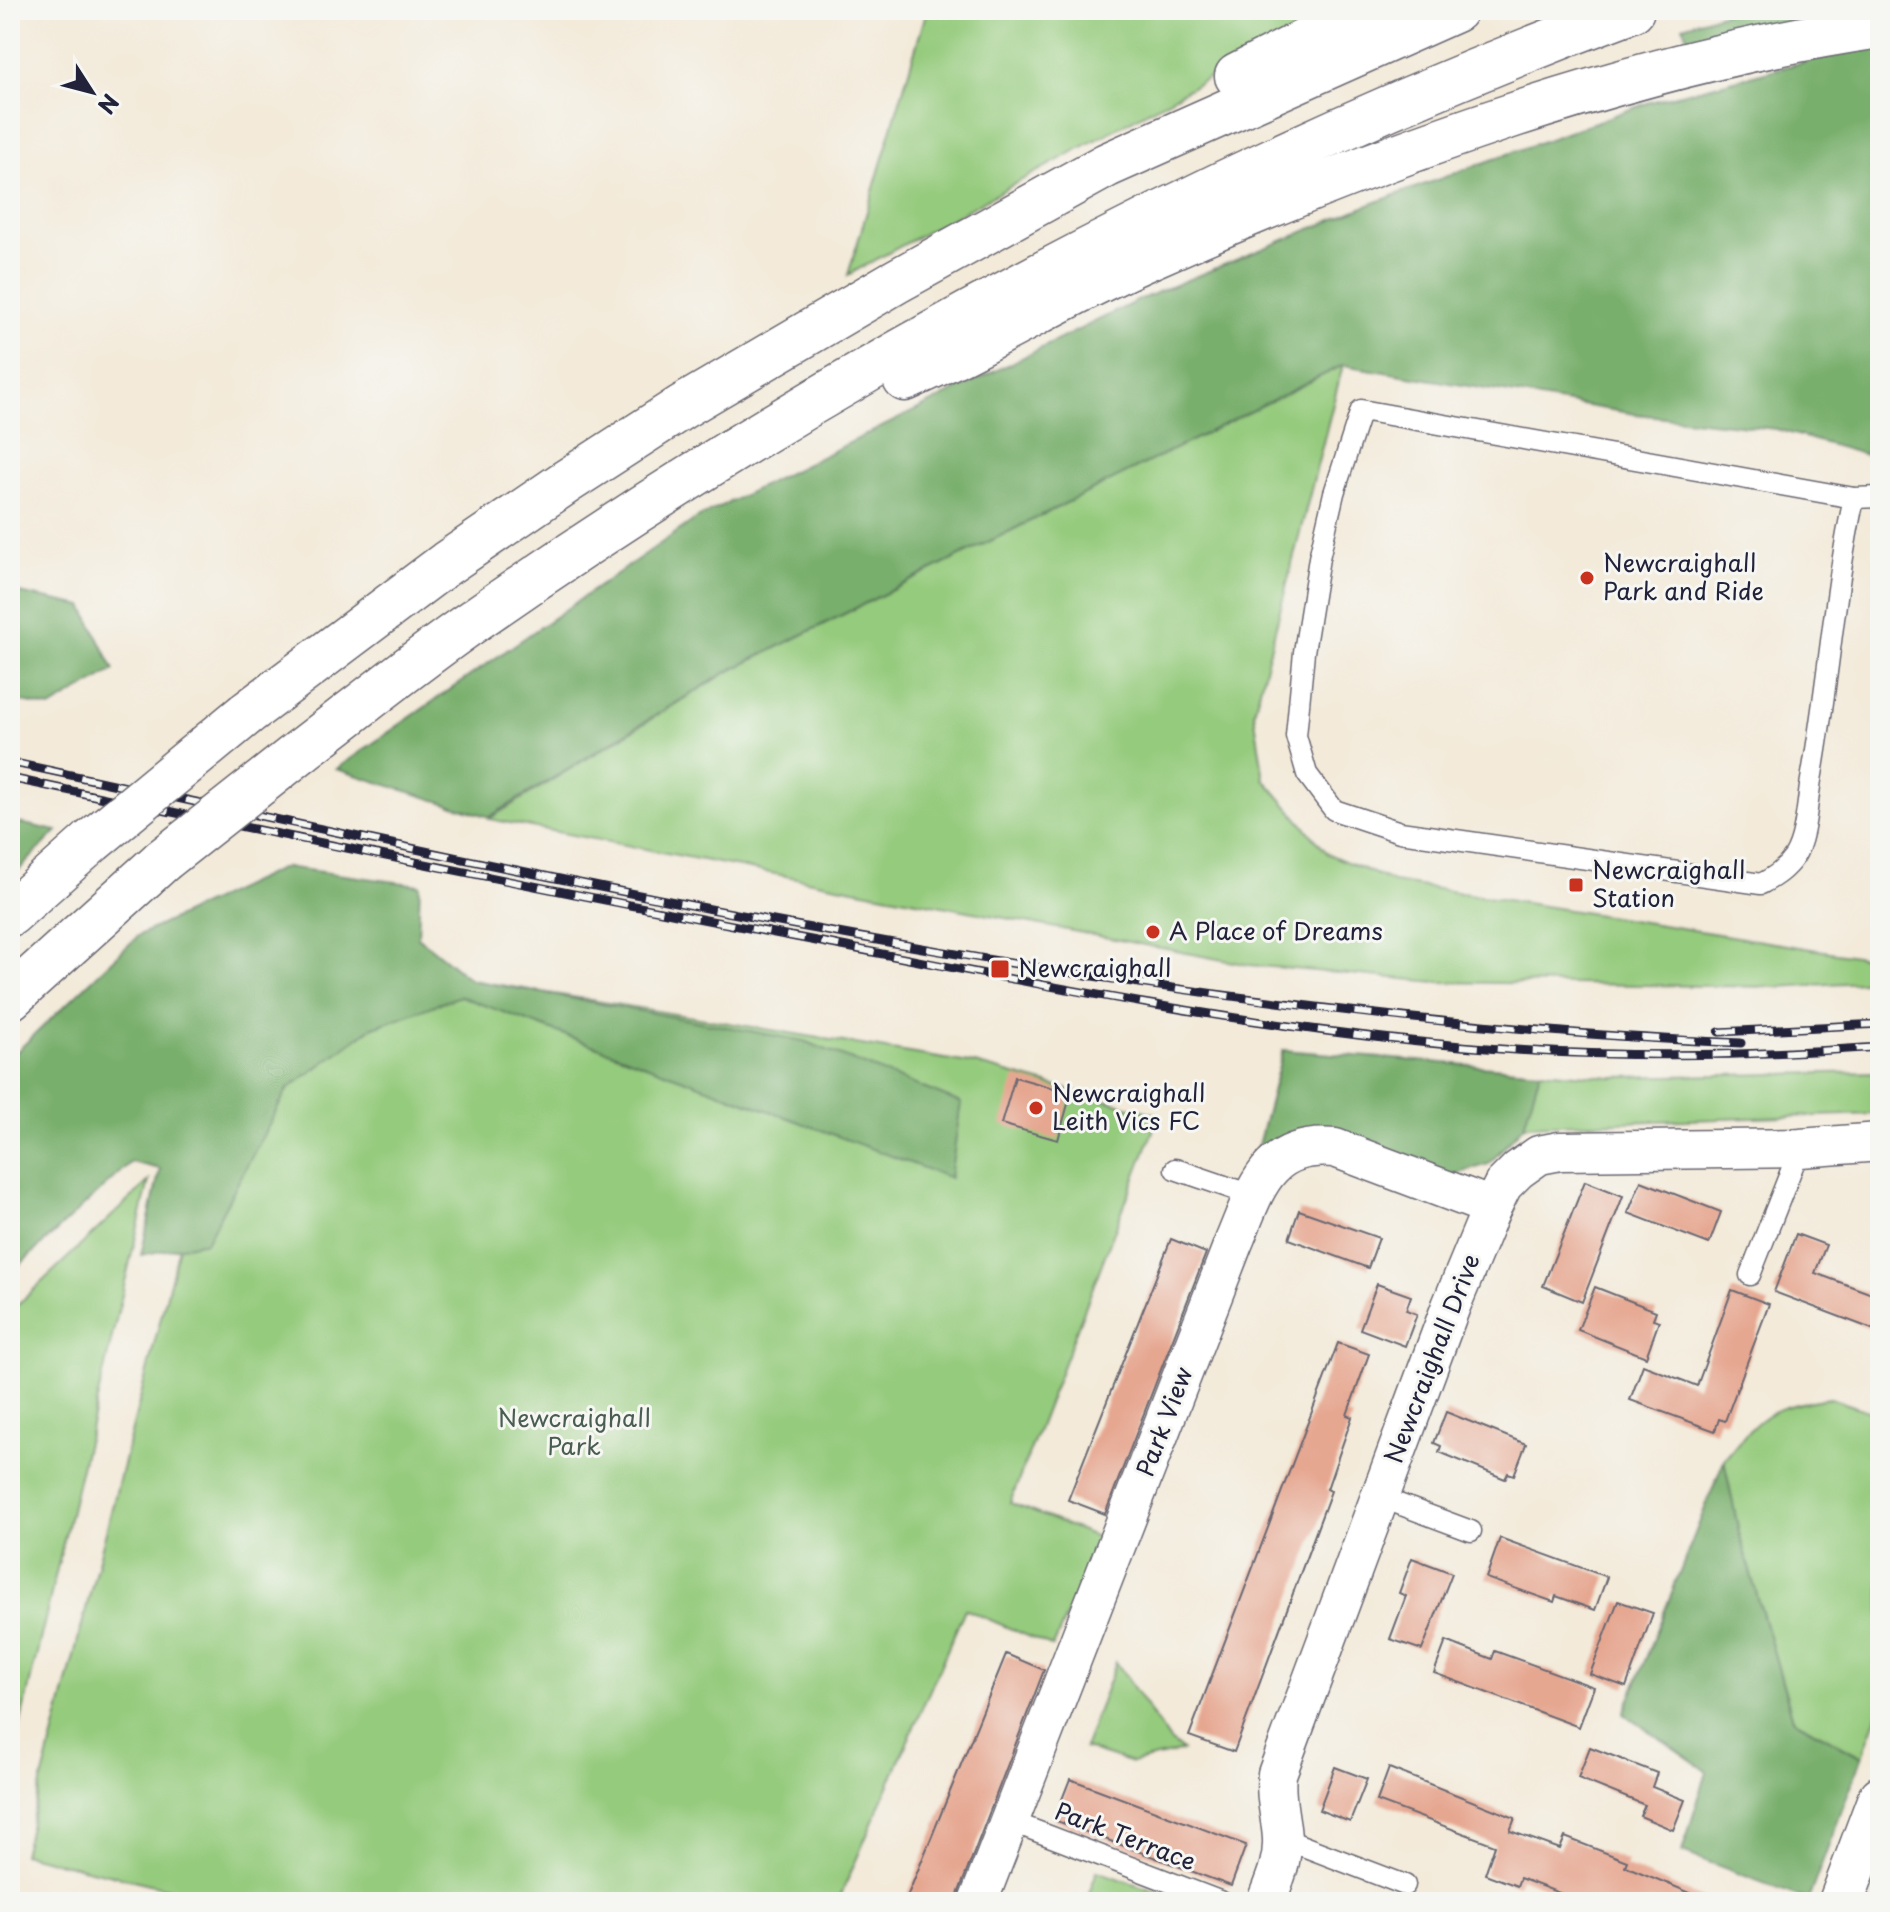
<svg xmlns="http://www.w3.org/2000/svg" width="1890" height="1912" font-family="'Playpen Sans',sans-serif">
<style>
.green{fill:#95cb7d;stroke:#5c765c;stroke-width:2}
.forest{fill:#78af6c;stroke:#4d6854;stroke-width:2}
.building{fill:#e6a791}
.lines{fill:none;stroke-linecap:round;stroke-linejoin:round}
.service-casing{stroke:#6b6872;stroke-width:23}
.minor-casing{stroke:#6b6872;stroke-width:41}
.primary-casing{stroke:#6b6872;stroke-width:47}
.service{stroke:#fff;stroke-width:20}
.minor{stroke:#fff;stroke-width:38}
.primary{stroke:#fff;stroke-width:44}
.rail-casing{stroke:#22223b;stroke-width:9}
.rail{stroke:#f6f6f2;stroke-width:6;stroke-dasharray:18;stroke-linecap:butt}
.primary-bridge-casing{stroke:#6b6872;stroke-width:47;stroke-linecap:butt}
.primary-bridge{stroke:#fff;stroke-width:44}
.poi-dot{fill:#c8321e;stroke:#f6f6f2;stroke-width:3}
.labels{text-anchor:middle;stroke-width:6;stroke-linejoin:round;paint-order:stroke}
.poi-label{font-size:24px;fill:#22223b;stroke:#f6f6f2;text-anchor:start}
.street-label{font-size:24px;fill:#22223b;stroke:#f6f6f2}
.park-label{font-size:24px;fill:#4a5d52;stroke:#f6f6f2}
</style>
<rect width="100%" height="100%" fill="#f6f6f2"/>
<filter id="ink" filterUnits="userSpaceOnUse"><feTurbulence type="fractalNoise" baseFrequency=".0125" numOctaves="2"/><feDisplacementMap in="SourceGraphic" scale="16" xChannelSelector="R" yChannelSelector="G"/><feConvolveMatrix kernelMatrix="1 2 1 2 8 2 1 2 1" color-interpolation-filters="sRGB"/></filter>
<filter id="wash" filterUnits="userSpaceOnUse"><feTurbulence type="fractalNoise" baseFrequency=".006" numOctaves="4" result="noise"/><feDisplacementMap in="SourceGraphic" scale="32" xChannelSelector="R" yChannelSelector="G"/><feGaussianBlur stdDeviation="1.8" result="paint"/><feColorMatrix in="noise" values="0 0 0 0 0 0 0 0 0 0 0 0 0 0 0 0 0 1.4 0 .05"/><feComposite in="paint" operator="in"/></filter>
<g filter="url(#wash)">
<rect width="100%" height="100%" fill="#f3ead9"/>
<!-- green -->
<g class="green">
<path d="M 927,10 L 1333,10 L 848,275 Z"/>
<path d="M 1343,365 L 1254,712 L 1264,779 L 1328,854 L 1394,882 L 1880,960 L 1880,981 L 1777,987 L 1437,982 L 1249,965 L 489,819 L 726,673 Z"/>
<path d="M 471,980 L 975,1064 L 1159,1115 L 1010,1503 L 1100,1538 L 1053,1647 L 965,1609 L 838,1902 L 226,1902 L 23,1854 L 207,1138 L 218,1079 Z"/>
<path d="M 1540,1071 L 1612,1077 L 1880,1072 L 1880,1114 L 1524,1125 Z"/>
<path d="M 149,1181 L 10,1767 L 10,1312 Z"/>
<path d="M 1830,1398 L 1880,1415 L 1880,1708 L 1862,1757 L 1793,1719 L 1739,1533 L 1724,1460 C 1762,1413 1769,1407 1830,1398 Z"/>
<path d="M 1116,1662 L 1170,1741 L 1183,1751 L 1132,1763 L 1084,1748 Z"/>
<path d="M 1097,1871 L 1188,1902 L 1147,1902 L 1134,1897 L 1132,1902 L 1086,1902 Z"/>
</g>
<!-- forest -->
<g class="forest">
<path d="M 1734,10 L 1848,10 L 1690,44 L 1683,26 Z"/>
<path d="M 1880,42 L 1880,459 L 1776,429 L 1635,414 L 1343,365 L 727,672 L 489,817 L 336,769 L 697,518 L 1141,299 L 1371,204 L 1650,102 Z"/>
<path d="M 10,591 L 83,606 L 114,670 L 50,708 L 10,699 Z"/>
<path d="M 10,821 L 57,831 L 10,879 Z"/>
<path d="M 284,867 L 420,885 L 418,937 L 471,980 L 804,1041 L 961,1103 L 950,1178 L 460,996 L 371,1028 L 288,1089 L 206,1242 L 141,1255 L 160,1169 L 131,1162 L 10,1274 L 10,1058 L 139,935 Z"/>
<path d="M 1283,1050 L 1540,1071 L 1524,1125 L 1489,1164 L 1450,1176 L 1376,1144 L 1257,1149 Z"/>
<path d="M 1724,1460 L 1739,1533 L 1793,1719 L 1862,1757 L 1808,1900 L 1682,1852 L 1707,1771 L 1624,1714 Z"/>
</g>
<g id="blocks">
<!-- building -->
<g class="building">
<path d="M 1015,1077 L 1071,1093 L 1058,1140 L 1001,1124 Z"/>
<path d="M 1585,1181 L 1623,1196 L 1582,1302 L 1543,1286 Z"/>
<path d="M 1641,1181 L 1721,1212 L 1709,1244 L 1628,1213 Z"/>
<path d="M 1299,1210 L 1379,1238 L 1368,1268 L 1289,1239 Z"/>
<path d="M 1796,1234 L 1826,1245 L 1815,1273 L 1880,1297 L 1880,1332 L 1774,1292 Z"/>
<path d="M 1171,1239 L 1206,1253 L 1105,1514 L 1068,1500 Z"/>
<path d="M 1377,1284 L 1411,1296 L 1406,1310 L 1417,1314 L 1405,1346 L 1360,1329 Z"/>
<path d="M 1595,1287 L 1656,1311 L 1653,1319 L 1659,1321 L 1646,1357 L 1578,1330 Z"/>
<path d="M 1732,1290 L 1769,1304 L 1725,1421 L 1719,1419 L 1715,1431 L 1630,1400 L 1643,1365 L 1697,1386 Z"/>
<path d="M 1338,1343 L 1369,1354 L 1347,1415 L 1352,1417 L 1327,1489 L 1331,1491 L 1234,1752 L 1189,1736 Z"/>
<path d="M 1446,1412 L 1526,1444 L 1514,1475 L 1508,1473 L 1505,1479 L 1439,1452 L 1441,1446 L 1434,1443 Z"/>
<path d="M 1500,1538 L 1607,1577 L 1595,1610 L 1556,1596 L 1554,1602 L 1486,1578 Z"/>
<path d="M 1412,1558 L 1452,1573 L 1422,1650 L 1390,1639 L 1406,1596 L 1399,1593 Z"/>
<path d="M 1618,1601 L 1653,1613 L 1626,1687 L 1590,1674 Z"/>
<path d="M 1446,1641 L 1492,1659 L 1495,1651 L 1594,1687 L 1579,1727 L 1434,1673 Z"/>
<path d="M 1006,1654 L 1044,1670 L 955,1902 L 905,1902 Z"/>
<path d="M 1590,1747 L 1657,1773 L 1652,1787 L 1685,1800 L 1673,1830 L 1640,1816 L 1645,1805 L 1578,1778 Z"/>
<path d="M 1335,1767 L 1367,1779 L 1350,1822 L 1319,1810 Z"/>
<path d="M 1389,1768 L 1515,1818 L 1510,1831 L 1560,1849 L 1565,1837 L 1627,1861 L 1625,1866 L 1712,1902 L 1583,1902 L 1520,1878 L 1517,1886 L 1485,1874 L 1495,1845 L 1377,1801 Z"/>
<path d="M 1070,1779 L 1246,1845 L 1231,1886 L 1054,1820 Z"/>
</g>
</g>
</g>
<g filter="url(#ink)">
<use href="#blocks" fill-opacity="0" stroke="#6b6872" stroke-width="2"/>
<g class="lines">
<defs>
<g id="service">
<path d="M 1361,410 L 1854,498 C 1834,591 1828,686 1811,780 C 1807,803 1806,838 1794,857 C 1785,870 1774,877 1761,884 L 1400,832 L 1334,810 L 1307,774 L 1296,736 L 1304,652 L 1319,558 L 1334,493 Z"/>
<path d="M 1854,498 L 1880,497"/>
<path d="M 1175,1169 L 1254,1196"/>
<path d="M 1750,1275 L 1800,1148"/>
<path d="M 1380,1497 L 1471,1531"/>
<path d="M 1010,1821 L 1222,1902"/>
<path d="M 1282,1838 L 1405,1885"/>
</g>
<g id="minor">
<path d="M 978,1902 L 1233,1244 C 1256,1190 1265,1142 1335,1148 L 1492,1207"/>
<path d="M 1266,1902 C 1274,1881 1283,1862 1282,1839 C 1281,1817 1274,1798 1277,1774 L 1451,1306 L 1492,1207 L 1503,1185 L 1518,1170 L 1539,1155 L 1560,1151 L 1800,1148 L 1880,1142"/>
</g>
<g id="primary">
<path d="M 1237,76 L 1366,10"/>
<path d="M 905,379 C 986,343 1062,296 1143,260 C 1372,158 1631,62 1880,26"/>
<path d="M 246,714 L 447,563 L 566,482 L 682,407 L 895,282 L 1107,165 L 1455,10"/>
<path d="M 301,751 C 360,706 418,659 479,617 C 837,368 1223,162 1632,10"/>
<path d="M 10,914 L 92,841"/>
<path d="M 10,998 L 163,860"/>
<path d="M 1841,1902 L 1880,1798"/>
</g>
</defs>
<!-- service casing -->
<use href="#service" class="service-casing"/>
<!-- minor casing -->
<use href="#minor" class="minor-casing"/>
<!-- primary casing -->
<use href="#primary" class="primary-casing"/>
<!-- service -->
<use href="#service" class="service"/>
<!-- minor -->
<use href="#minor" class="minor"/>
<!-- primary -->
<use href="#primary" class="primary"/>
<defs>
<g id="rail">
<path d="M 10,762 C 579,884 1158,1018 1741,1043"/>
<path d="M 10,778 C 284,836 557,892 832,944 C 1040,985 1249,1027 1461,1046 C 1600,1058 1741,1057 1880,1047"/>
<path d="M 1719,1032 L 1880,1024"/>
</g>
</defs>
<!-- rail casing -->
<use href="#rail" class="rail-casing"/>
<!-- rail -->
<use href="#rail" class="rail"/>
<defs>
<g id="primary-bridge">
<path d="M 92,841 L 246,714"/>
<path d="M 163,860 L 301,751"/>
</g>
</defs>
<!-- primary-bridge casing -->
<use href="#primary-bridge" class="primary-bridge-casing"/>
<!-- primary-bridge -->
<use href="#primary-bridge" class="primary-bridge"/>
</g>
</g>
<!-- markers -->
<g class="poi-dot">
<circle cx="1587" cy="578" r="8"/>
<rect x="1568" y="877" width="16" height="16" rx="4"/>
<circle cx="1153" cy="932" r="8"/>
<rect x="990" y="959" width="20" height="20" rx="4"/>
<circle cx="1036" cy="1108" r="8"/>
</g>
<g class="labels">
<!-- poi labels -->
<g class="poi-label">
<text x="1603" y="572">Newcraighall<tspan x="1603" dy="28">Park and Ride</tspan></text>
<text x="1592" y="879">Newcraighall<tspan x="1592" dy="28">Station</tspan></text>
<text x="1169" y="940">A Place of Dreams</text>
<text x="1018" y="977">Newcraighall</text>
<text x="1052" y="1102">Newcraighall<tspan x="1052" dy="28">Leith Vics FC</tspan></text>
</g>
<!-- street labels -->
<g class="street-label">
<text transform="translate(1433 1359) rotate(-69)" y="8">Newcraighall Drive</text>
<text transform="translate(1165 1422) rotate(-69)" y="8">Park View</text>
<text transform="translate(1125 1837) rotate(21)" y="8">Park Terrace</text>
</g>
<!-- park labels -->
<g class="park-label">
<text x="574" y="1427">Newcraighall<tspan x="574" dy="28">Park</tspan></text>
</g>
</g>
<!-- margin -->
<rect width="1890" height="1912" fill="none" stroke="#f6f6f2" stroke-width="40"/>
<!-- north arrow -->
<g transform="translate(92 92) rotate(126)" stroke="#f6f6f2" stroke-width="6" paint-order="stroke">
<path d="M0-6L14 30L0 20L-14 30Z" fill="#22223b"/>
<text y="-12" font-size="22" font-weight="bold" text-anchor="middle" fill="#22223b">N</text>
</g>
</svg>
